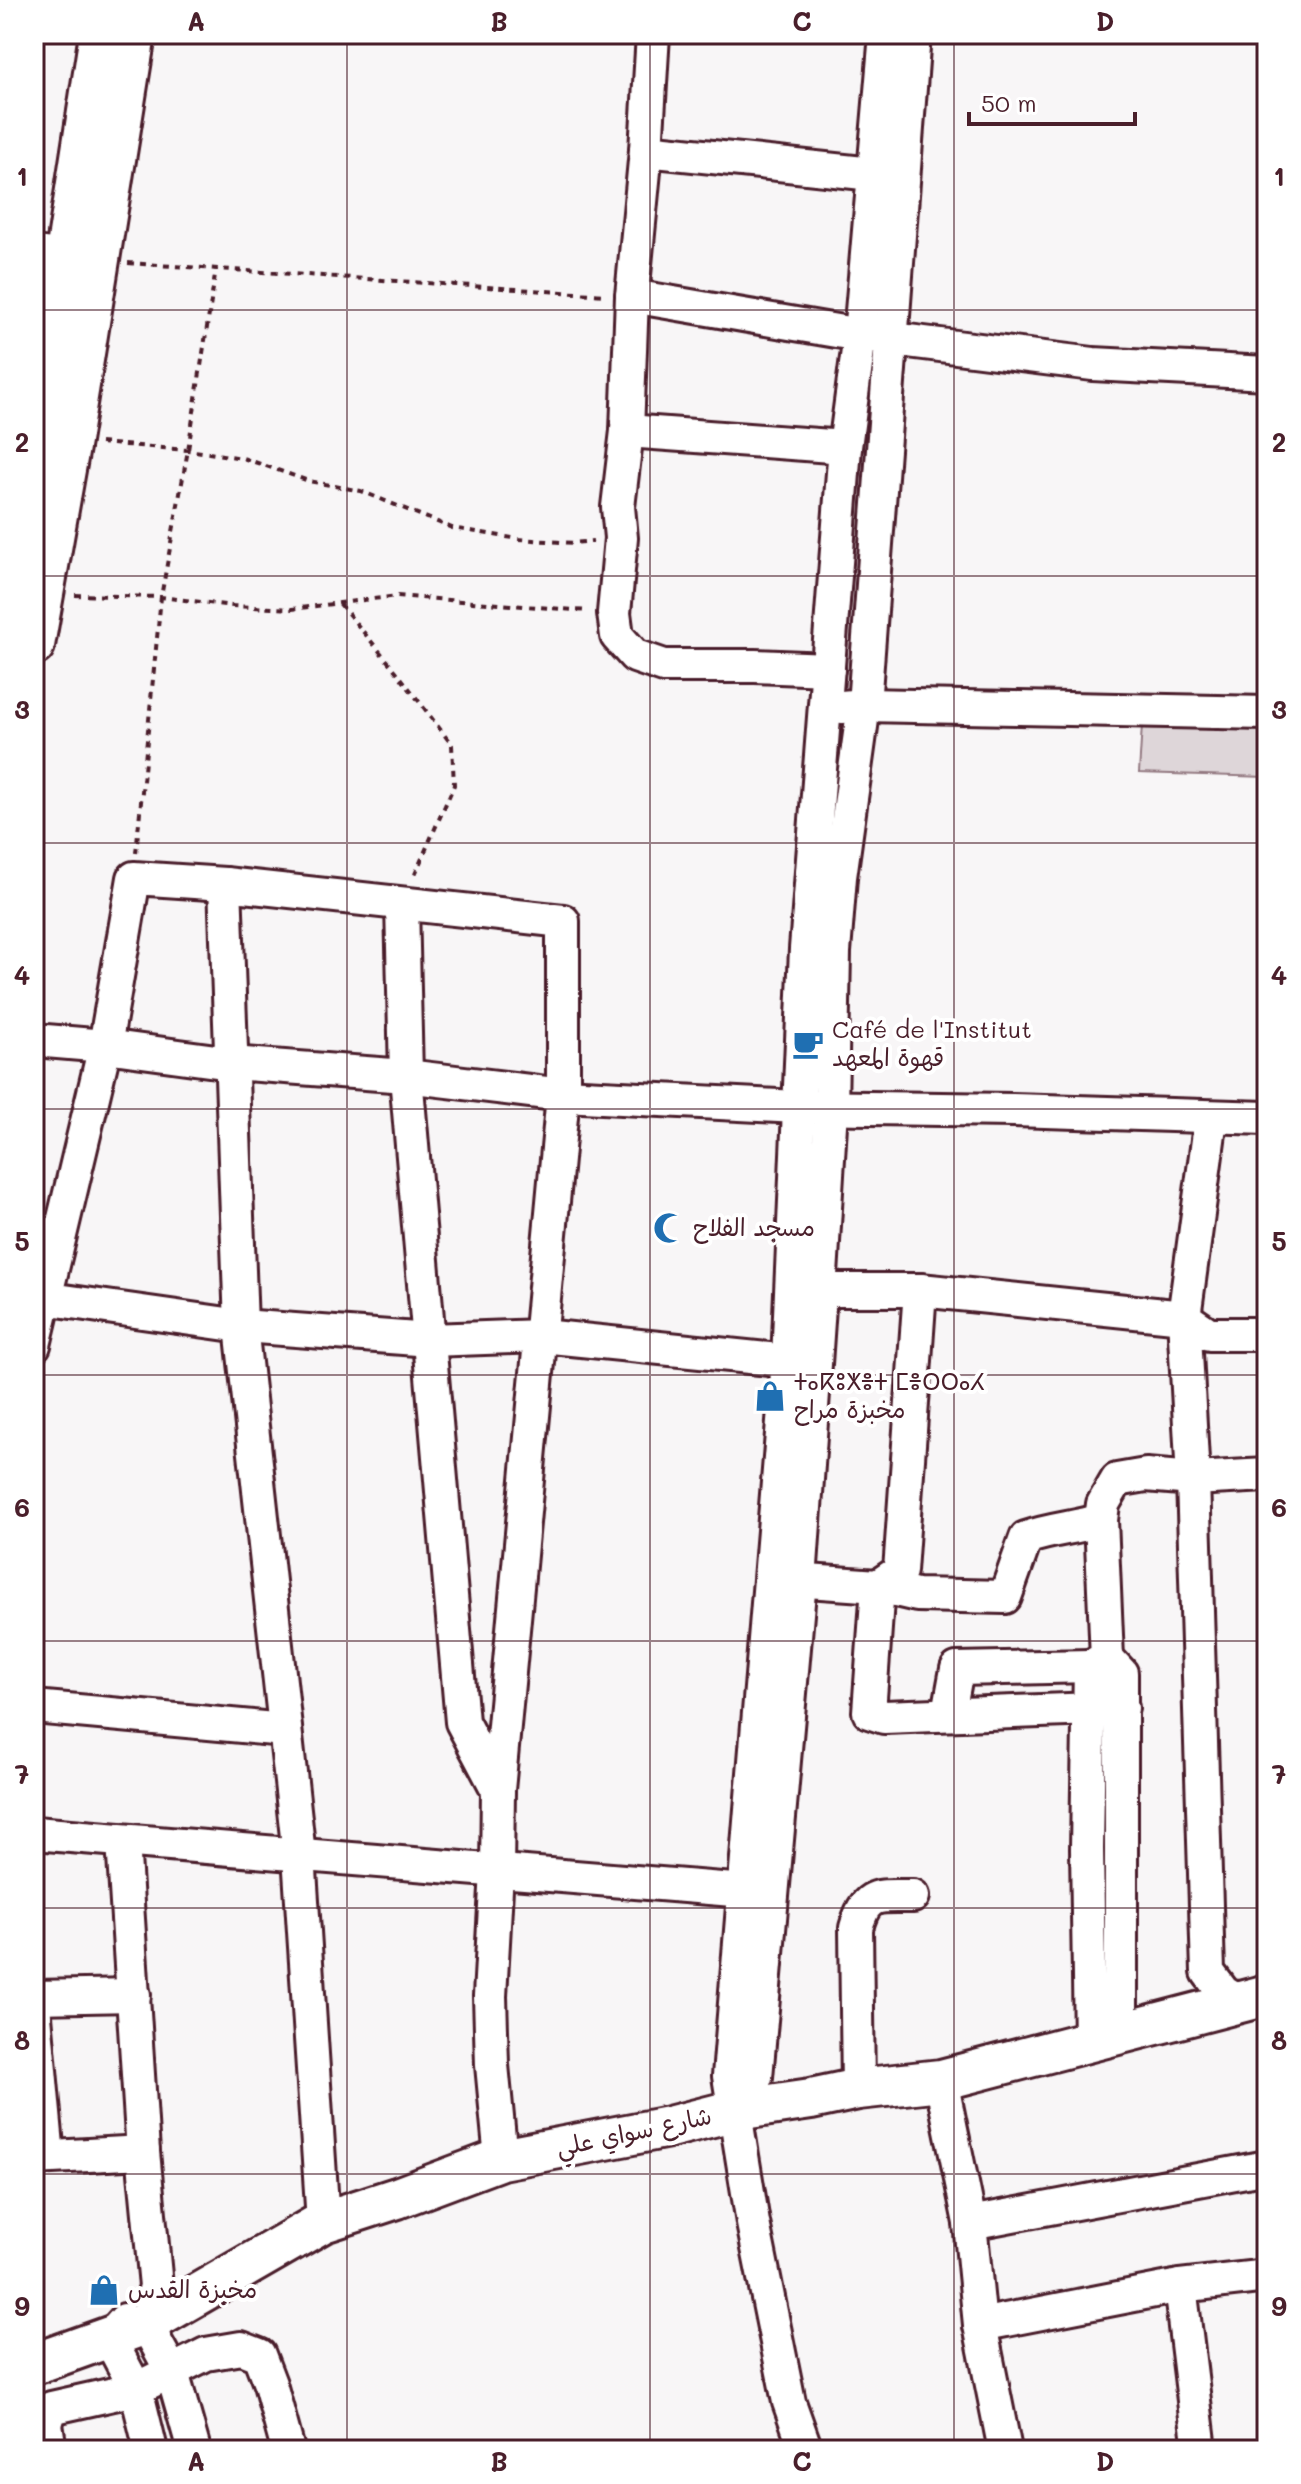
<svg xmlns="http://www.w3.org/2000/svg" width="1301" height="2484" font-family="Mali,'Playpen Sans Arabic','Noto Sans Tifinagh',sans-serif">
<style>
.green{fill:#ded6d9;stroke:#947a82;stroke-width:2}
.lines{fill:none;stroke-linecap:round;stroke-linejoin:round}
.minor-casing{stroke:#4a1f2b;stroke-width:38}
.major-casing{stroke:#4a1f2b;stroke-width:46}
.path{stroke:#4a1f2b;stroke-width:4;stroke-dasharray:6 6;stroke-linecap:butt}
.minor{stroke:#fff;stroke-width:32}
.major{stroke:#fff;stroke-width:40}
.grid{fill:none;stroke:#4a1f2b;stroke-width:2;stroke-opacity:0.55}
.labels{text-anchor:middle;stroke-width:8;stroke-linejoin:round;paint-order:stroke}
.poi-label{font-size:24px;fill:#4a1f2b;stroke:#fff;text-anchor:start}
.street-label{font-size:24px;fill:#4a1f2b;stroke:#fff}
.neatline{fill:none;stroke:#4a1f2b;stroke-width:3}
.grid-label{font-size:26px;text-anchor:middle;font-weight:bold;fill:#4a1f2b}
</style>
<rect width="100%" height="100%" fill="#f8f6f7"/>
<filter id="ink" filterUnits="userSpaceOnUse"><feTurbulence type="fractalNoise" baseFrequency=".0125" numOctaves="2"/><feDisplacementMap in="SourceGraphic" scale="16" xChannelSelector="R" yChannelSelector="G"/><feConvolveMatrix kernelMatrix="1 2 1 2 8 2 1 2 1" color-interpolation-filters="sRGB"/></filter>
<g filter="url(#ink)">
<!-- green -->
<path class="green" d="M 1142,725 L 1267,731 L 1267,777 L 1139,773 Z"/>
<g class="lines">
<defs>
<g id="minor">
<path d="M 653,34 L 646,150 L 632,296 L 627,431 L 618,507 L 621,538 L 614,613 L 617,636 L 635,656 L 664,666 L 755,666 L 828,669"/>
<path d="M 646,150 L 873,174"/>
<path d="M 34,253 L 86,259"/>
<path d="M 632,296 L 860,335 L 1093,364 L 1267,373"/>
<path d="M 627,431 L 845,447"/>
<path d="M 842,707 L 864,705 L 1267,713"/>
<path d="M 225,884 L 241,1326 L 299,1855 L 323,2222"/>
<path d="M 402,904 L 406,1076 L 462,1722 L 498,1790"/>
<path d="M 34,1040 L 105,1046 L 231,1063 L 406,1076 L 563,1095 L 799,1107 L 1013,1110 L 1267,1118"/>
<path d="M 1211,1118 L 1184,1317 L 1193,1479 L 1208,1972 L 1223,1992 L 1239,2002"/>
<path d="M 801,1290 L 920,1290 L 1184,1317 L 1209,1334 L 1267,1334"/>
<path d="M 920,1290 L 900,1571 L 878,1586 L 869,1712 L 884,1717 L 1122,1708"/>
<path d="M 43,1298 L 241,1326 L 430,1340 L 542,1336 L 788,1361"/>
<path d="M 34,1345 L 105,1046 L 134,878 L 225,884 L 563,921 L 563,1095 L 498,1790 L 497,1871 L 490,1996 L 492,2065 L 501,2159"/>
<path d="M 779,1579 L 878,1586 L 917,1595 L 1005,1597 L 1026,1538 C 1051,1529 1076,1528 1101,1520"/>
<path d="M 34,1707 L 285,1730"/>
<path d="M 949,1713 L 957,1669 L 1090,1666 L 1110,1671"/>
<path d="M 34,1833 L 746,1891"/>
<path d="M 123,1841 L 143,2152 L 156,2286 L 146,2324 L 172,2372 L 194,2450"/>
<path d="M 34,1997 L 134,1995"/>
<path d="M 34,2005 L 48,2157"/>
<path d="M 1121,2032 L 1121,1673 L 1107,1658 L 1101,1520 L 1103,1504 L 1117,1480 L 1146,1475 L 1193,1479 L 1267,1475"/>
<path d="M 1090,2041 L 1087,1849 L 1090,1666 L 1107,1658"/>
<path d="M 941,2080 L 970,2223 L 980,2325 L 1005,2450"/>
<path d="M 858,2089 L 856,1928 C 867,1890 878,1897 913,1896"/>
<path d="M 736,2110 L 756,2077 L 800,1580 L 820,1292 L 831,1108 L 834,952 L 840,877 L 864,705 L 914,34"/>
<path d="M 34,2158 L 143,2152"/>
<path d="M 970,2223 L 1267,2167"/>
<path d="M 1180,2286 L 1200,2450"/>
<path d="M 125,2320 L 109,2338 L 136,2389 L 151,2450"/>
<path d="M 980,2325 L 1180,2286 L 1267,2276"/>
<path d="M 50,2450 L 46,2424 L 51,2408 L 136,2389 L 206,2354 L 241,2348 L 259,2355 L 270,2384 L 288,2450"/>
<path d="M 806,2450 L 789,2402 L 753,2223 L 729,2076 L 788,1361 L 806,949 L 845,447 L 860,335 L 886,34"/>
</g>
<g id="major">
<path d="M 34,462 L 100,34"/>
<path d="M 34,645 L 70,441 L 135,34"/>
<path d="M 34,2364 L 146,2324 L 323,2222 L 397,2198 L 501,2159 L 669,2127 L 736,2110 L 811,2099 L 858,2089 L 941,2080 L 1267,1995"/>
</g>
</defs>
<!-- minor casing -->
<use href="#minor" class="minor-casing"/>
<!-- major casing -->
<use href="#major" class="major-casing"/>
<!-- path -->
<g class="path">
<path d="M 128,263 L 606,295"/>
<path d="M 100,443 L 188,450 L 243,458 L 309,481 L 361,491 L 452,528 L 519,539 L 574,543 L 593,541"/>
<path d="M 75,595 L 161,597 L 233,606 L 292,609 L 397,596 L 588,611"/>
<path d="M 340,604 L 396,671 L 452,745 L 454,785 L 413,879"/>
<path d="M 136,853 L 161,597 L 188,450 L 216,269"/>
</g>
<!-- minor -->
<use href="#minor" class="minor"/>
<!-- major -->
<use href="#major" class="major"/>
</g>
</g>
<!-- grid -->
<path class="grid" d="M 347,34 L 347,2450M 650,34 L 650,2450M 954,34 L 954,2450M 34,310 L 1267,310M 34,576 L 1267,576M 34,843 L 1267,843M 34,1109 L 1267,1109M 34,1375 L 1267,1375M 34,1641 L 1267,1641M 34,1908 L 1267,1908M 34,2174 L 1267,2174"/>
<!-- icons -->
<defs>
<symbol id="cafe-bare" viewBox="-9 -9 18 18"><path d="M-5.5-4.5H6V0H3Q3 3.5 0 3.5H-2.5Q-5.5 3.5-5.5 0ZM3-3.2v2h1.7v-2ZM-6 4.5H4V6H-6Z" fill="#1f6fb2" stroke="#fff" stroke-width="2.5" paint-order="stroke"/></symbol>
<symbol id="mosque-bare" viewBox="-9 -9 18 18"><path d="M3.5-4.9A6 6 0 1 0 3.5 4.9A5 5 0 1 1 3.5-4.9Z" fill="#1f6fb2" stroke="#fff" stroke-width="2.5" paint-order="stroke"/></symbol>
<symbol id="shop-bare" viewBox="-9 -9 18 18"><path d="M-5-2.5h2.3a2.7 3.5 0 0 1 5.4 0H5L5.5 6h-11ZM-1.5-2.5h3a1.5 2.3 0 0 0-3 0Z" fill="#1f6fb2" stroke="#fff" stroke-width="2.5" paint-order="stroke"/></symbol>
</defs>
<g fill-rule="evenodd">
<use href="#cafe-bare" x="786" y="1022" width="44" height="44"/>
<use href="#mosque-bare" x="647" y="1206" width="44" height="44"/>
<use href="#shop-bare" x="748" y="1374" width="44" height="44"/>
<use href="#shop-bare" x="82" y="2268" width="44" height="44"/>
</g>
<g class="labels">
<!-- poi labels -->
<g class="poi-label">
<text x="832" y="1038">Café de l'Institut<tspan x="832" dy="28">قهوة المعهد</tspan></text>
<text x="693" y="1236">مسجد الفلاح</text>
<text x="794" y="1390">ⵜⴰⴽⵓⵅⴻⵜ ⵎⴻⵔⵔⴰⵃ<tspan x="794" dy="28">مخبزة مراح</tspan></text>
<text x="128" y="2298">مخبزة القدس</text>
</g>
<!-- street labels -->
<g class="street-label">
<text transform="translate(634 2132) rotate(-12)" y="8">شارع سواي علي</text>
</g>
</g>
<!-- margin -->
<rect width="1301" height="2484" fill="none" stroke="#fff" stroke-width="88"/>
<!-- scale -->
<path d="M969 112v12h166v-12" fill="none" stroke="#4a1f2b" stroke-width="4"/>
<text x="981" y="112" font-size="24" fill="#4a1f2b" stroke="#ffffff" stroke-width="6" paint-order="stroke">50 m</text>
<rect x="44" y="44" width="1213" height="2396" class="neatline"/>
<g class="grid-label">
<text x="196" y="31">A</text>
<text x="499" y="31">B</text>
<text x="802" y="31">C</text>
<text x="1105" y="31">D</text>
<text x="22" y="186">1</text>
<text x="1279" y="186">1</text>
<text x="22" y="452">2</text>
<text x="1279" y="452">2</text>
<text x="22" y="719">3</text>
<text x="1279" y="719">3</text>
<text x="22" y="985">4</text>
<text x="1279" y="985">4</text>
<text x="22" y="1251">5</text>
<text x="1279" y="1251">5</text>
<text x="22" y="1517">6</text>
<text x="1279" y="1517">6</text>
<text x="22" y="1784">7</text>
<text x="1279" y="1784">7</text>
<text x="22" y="2050">8</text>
<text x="1279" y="2050">8</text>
<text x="22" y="2316">9</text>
<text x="1279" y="2316">9</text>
<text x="196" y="2471">A</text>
<text x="499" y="2471">B</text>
<text x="802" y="2471">C</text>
<text x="1105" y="2471">D</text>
</g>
</svg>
